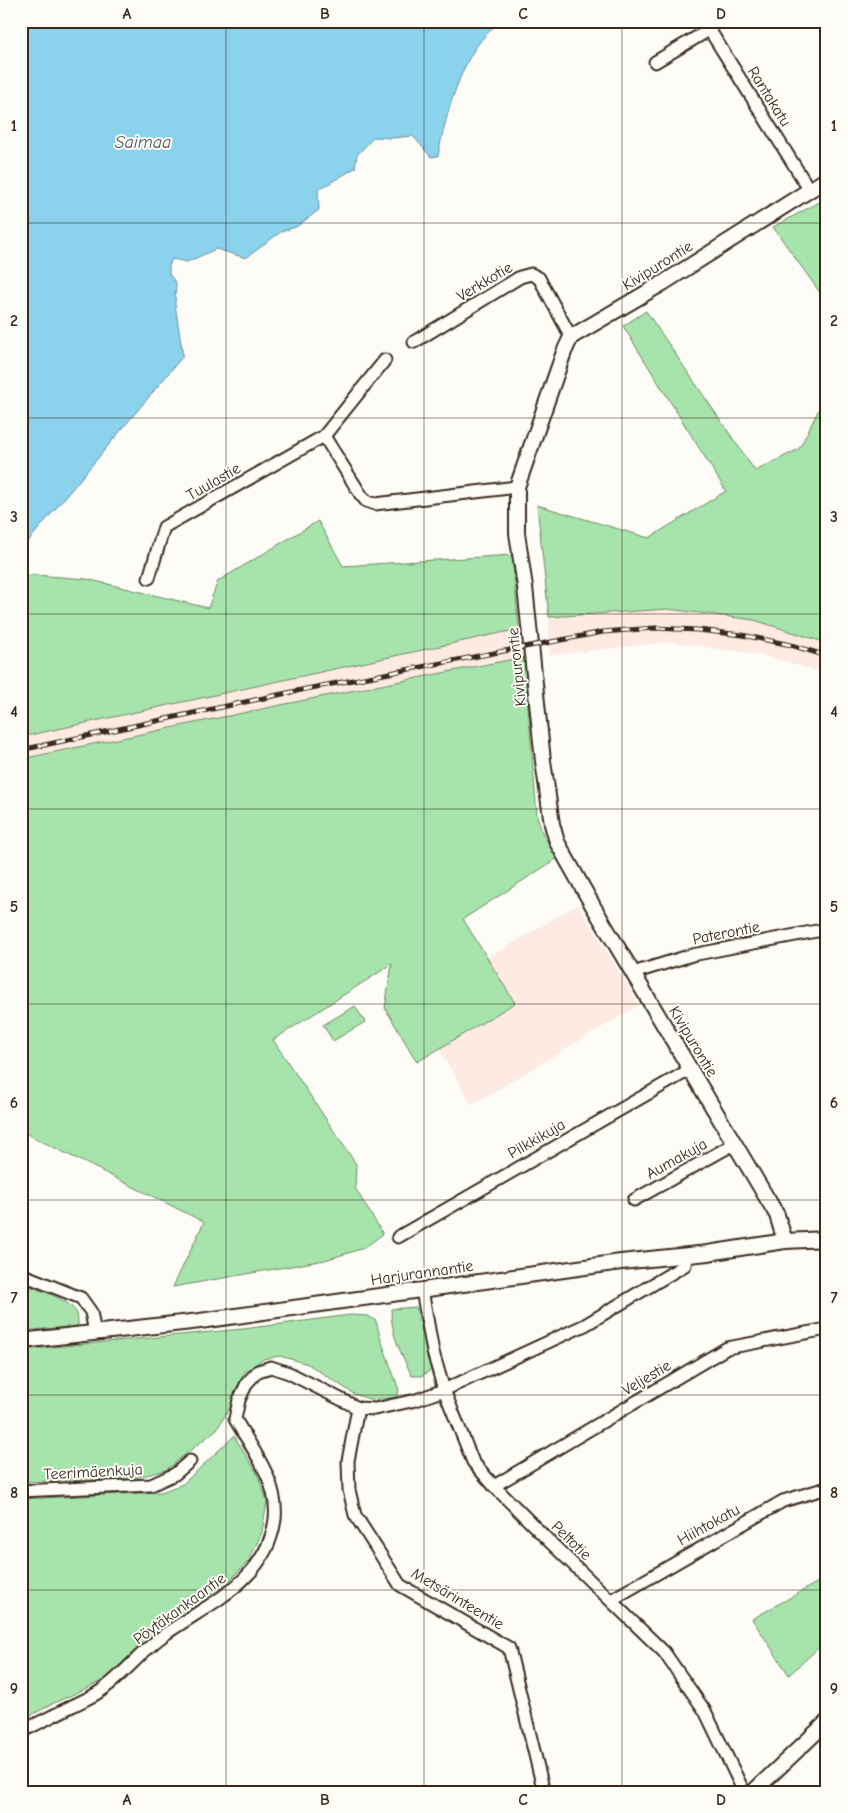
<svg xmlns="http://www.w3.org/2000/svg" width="848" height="1813" font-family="'Comic Neue',sans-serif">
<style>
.built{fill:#fceae3}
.green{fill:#a6e4ab;stroke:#708764}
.water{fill:#8bd2ed;stroke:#6b8f9a}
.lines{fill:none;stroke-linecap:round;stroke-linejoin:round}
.minor-casing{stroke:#3b2a1e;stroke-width:15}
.tertiary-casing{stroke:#3b2a1e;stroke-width:18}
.minor{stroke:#fdfcf7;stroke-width:11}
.tertiary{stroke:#fdfcf7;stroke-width:14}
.rail-casing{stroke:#3b2a1e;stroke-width:5}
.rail{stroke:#fdfcf7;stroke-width:3;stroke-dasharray:9;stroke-linecap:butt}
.grid{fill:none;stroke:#3b2a1e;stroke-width:1;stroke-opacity:0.55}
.labels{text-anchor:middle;stroke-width:4;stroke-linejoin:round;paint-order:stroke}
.street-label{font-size:16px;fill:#3b2a1e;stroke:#fdfcf7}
.water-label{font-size:18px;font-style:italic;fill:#535c5c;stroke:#fdfcf7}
.neatline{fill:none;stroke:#3b2a1e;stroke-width:2}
.grid-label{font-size:16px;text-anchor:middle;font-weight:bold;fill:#3b2a1e}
</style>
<rect width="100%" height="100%" fill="#fdfcf7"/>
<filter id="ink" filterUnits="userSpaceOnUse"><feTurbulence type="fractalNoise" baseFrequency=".02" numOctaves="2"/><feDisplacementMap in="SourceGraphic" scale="10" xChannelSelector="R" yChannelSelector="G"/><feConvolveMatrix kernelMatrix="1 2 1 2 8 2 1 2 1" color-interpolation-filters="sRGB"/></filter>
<g filter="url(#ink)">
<!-- built -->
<g class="built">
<path d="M 668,609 L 754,620 L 827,642 L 827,673 L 755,654 L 670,642 L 550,655 L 549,617 Z"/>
<path d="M 519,629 L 524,657 L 315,698 L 21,759 L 21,737 Z"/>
<path d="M 578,904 L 639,1005 L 472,1105 L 439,1049 L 515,1004 L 488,958 Z"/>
</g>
<!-- green -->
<g class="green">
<path d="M 827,198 L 827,306 L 826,301 L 773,227 Z"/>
<path d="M 646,311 L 755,471 L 799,449 L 827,393 L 827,643 L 754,620 L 668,609 L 549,617 L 537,505 L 649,538 L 726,491 L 623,326 Z"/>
<path d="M 318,521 L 343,566 L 512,555 L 519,629 L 21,737 L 21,574 L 87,579 L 208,608 L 218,581 Z"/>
<path d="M 524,657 L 537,816 L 543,835 L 558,858 L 463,919 L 515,1003 L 417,1062 L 385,1008 L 392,964 L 273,1040 L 356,1164 L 355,1188 L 383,1234 L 364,1248 L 325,1260 L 173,1287 L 204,1222 L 21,1131 L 21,759 L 315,698 Z"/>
<path d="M 355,1006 L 365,1022 L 333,1041 L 323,1025 Z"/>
<path d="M 21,1283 C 36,1289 71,1299 77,1314 C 78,1317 78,1322 78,1326 L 21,1331 Z"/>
<path d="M 416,1307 L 432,1369 L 422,1376 L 412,1376 C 401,1353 391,1336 391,1309 Z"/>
<path d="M 350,1315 L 368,1316 L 376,1321 L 380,1337 L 399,1390 L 397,1397 L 372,1400 L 354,1394 L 308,1364 L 280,1356 L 263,1359 L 245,1372 L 237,1388 L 232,1404 L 217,1429 L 166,1470 L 131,1479 L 21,1482 L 21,1350 L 243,1329 Z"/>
<path d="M 234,1436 L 257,1473 L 267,1501 L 262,1532 L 249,1561 L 225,1585 L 161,1629 L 133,1652 L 106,1679 L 50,1705 L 21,1721 L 21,1499 L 161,1492 L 183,1484 Z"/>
<path d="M 827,1577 L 827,1640 L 789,1675 L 752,1619 Z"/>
</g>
<!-- water -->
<path class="water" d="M 21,21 L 499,21 C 491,30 482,38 476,47 C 457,75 444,123 438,156 L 431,157 L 413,136 L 392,138 L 374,137 L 357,155 L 355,168 L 318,190 L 319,210 L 296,227 L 282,231 L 246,258 L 216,249 L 187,262 L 172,259 L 169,266 L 169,274 L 176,283 L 175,304 L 183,356 L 21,550 Z"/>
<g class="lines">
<defs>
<g id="minor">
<path d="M 704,21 L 809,189"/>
<path d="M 655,62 L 709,30"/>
<path d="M 414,342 L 520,277 L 531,274 L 539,278 L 571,337"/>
<path d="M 324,436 L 361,495 L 366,501 L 375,504 L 517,487"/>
<path d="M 149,578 L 164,527 L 324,436 L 385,360"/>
<path d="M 633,973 L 692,955 L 827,929"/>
<path d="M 634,1200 L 734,1144"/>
<path d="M 398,1237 L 691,1069"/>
<path d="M 21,1274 L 81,1298 L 91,1312 L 95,1333"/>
<path d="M 422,1290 L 433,1352 L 444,1390 L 473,1462 L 494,1486 L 550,1542 L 664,1652 L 705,1711 L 744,1792"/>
<path d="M 358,1408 L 348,1461 L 349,1490 L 355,1515 L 400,1585 L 509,1648 L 544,1792"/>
<path d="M 494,1486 L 727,1348 L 827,1329"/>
<path d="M 21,1491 L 151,1485 L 175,1474 L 190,1461"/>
<path d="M 611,1600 L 783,1501 L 827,1488"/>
<path d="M 21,1732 C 38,1723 55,1715 72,1706 C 80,1702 90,1698 99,1692 C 123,1676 140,1652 164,1635 C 209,1603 267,1581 275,1519 C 279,1482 252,1449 235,1419 L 239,1400 L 247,1383 L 258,1371 L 271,1367 L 289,1373 L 358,1408 L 375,1409 L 416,1400 L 444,1390 L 585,1325 L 685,1265 L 686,1256"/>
</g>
<g id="tertiary">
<path d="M 785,1241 L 777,1215 L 593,906 L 557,842 L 552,824 L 543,761 L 525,587 L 517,533 L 517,487 L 564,352 L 571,337 L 663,283 L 827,179"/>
<path d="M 21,1341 L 200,1321 L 621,1262 L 708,1253 L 785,1241 L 827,1239"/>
<path d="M 753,1792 L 827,1722"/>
</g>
</defs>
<!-- minor casing -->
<use href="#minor" class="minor-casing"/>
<!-- tertiary casing -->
<use href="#tertiary" class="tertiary-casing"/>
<!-- minor -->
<use href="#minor" class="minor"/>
<!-- tertiary -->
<use href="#tertiary" class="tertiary"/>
<defs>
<path id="rail" d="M 21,750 L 306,689 L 603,632 L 655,628 L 698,630 L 742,635 L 791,645 L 827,656"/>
</defs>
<!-- rail casing -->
<use href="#rail" class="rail-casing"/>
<!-- rail -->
<use href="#rail" class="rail"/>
</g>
</g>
<!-- grid -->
<path class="grid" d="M 226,21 L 226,1792M 424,21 L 424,1792M 622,21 L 622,1792M 21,223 L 827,223M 21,418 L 827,418M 21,614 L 827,614M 21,809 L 827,809M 21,1004 L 827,1004M 21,1200 L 827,1200M 21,1395 L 827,1395M 21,1590 L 827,1590"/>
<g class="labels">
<!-- street labels -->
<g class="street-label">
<text transform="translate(770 96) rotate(58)" y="6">Rantakatu</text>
<text transform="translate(657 265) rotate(-32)" y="6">Kivipurontie</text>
<text transform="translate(484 281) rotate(-31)" y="6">Verkkotie</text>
<text transform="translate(213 481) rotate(-30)" y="6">Tuulastie</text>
<text transform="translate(516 667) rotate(-96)" y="6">Kivipurontie</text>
<text transform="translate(726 932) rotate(-11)" y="6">Paterontie</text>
<text transform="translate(694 1041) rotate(59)" y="6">Kivipurontie</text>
<text transform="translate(536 1138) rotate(-30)" y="6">Pilkkikuja</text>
<text transform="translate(676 1158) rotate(-29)" y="6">Aumakuja</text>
<text transform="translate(422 1272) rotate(-8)" y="6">Harjurannantie</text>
<text transform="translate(646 1377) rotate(-31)" y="6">Veljestie</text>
<text transform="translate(93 1471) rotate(-3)" y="6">Teerimäenkuja</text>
<text transform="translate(708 1524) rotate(-29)" y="6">Hiihtokatu</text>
<text transform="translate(572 1540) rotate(44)" y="6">Peltotie</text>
<text transform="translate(458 1598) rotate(31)" y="6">Metsärinteentie</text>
<text transform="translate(179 1608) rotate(-36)" y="6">Pöytäkankaantie</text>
</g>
<!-- water labels -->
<g class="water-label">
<text x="143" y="148">Saimaa</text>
</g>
</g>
<!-- margin -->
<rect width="848" height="1813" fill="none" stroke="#fdfcf7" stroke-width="55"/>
<rect x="28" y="28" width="792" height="1758" class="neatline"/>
<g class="grid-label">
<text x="127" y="19">A</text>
<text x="325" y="19">B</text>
<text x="523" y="19">C</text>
<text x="721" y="19">D</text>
<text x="14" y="131">1</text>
<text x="834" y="131">1</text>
<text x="14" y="326">2</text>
<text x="834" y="326">2</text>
<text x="14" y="522">3</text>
<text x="834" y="522">3</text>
<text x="14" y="717">4</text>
<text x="834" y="717">4</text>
<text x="14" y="912">5</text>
<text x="834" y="912">5</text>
<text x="14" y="1108">6</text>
<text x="834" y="1108">6</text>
<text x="14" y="1303">7</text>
<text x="834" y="1303">7</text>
<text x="14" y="1498">8</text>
<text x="834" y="1498">8</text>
<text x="14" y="1694">9</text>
<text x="834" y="1694">9</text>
<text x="127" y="1805">A</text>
<text x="325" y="1805">B</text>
<text x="523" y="1805">C</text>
<text x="721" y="1805">D</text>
</g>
</svg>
